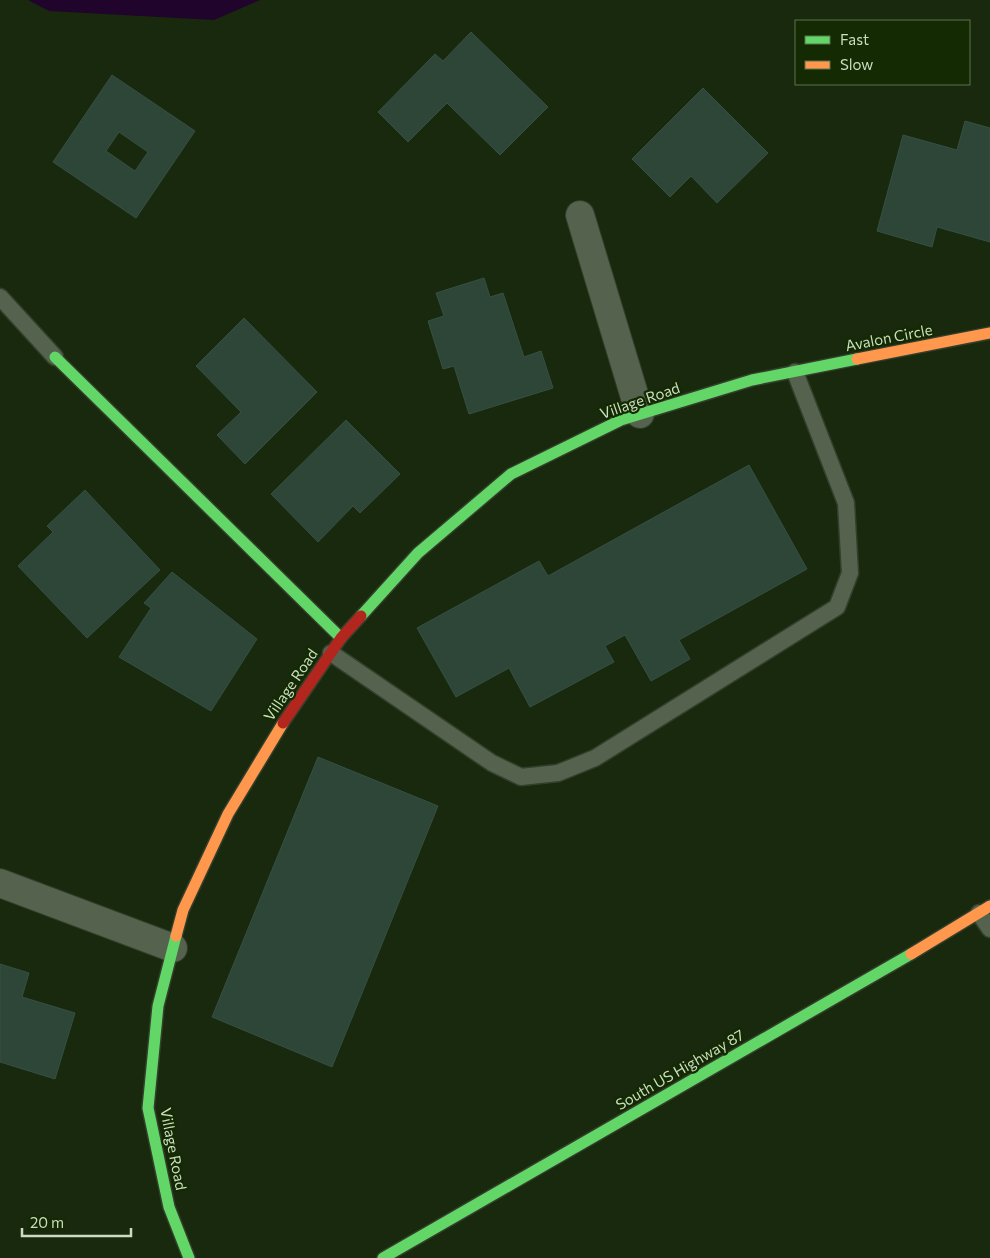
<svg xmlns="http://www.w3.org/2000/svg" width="990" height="1258" font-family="Commissioner,sans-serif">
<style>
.water{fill:#20042b}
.building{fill:#2e4637;stroke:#365044;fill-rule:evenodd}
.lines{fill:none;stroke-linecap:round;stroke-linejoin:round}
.lane-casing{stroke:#333f2c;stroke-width:19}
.street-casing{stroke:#333f2c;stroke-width:30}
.fast-casing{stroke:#333f2c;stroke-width:14}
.slow-casing{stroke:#333f2c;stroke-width:14}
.jam-casing{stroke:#333f2c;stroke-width:14}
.lane{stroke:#55624e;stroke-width:16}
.street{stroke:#55624e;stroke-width:28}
.fast{stroke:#63d668;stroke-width:11}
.slow{stroke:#ff974d;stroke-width:11}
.jam{stroke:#b3261e;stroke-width:11}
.labels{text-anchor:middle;stroke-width:4.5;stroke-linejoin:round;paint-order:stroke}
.street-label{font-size:15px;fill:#caddc0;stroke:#132a02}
</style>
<rect width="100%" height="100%" fill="#19290d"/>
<!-- water -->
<path class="water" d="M 28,0 L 260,0 L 214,20 L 49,11 Z"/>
<!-- building -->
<g class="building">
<path d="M 471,32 L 548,107 L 500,155 L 447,103 L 408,142 L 378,112 L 435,54 L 443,61 Z"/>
<path d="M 112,75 L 195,131 L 136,218 L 53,162 ZM 119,132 L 148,152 L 135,171 L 106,151 Z"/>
<path d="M 703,88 L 768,153 L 717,203 L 691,176 L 670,197 L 632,159 Z"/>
<path d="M 965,121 L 990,128 L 990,242 L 937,227 L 932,247 L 877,231 L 903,135 L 957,150 Z"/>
<path d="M 484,278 L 490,297 L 503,293 L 524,357 L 541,351 L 553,388 L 469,414 L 454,366 L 443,369 L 428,321 L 444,316 L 436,293 Z"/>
<path d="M 244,318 L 317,392 L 245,464 L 217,435 L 241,412 L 196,366 Z"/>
<path d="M 346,420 L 400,474 L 360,513 L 353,506 L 318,542 L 271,494 Z"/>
<path d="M 749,465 L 807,569 L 679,640 L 690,659 L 651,681 L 625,635 L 605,646 L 614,662 L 530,707 L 509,668 L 456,697 L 417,628 L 539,561 L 548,576 Z"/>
<path d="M 85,490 L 160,570 L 87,638 L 18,566 L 53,532 L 47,526 Z"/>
<path d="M 172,572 L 257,639 L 211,711 L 119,657 L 151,608 L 144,603 Z"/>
<path d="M 318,757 L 438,806 L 332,1067 L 212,1017 Z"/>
<path d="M 0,964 L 29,973 L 22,997 L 75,1013 L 55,1079 L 0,1062 Z"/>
</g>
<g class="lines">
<defs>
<g id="lane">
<path d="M 0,297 L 55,357"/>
<path d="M 331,653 L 492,763 L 521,777 L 558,773 L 595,758 L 837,607 L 850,573 L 846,503 L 795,372"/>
<path d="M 979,913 L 990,929"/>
</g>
<g id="street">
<path d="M 580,215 L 640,414"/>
<path d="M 0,883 L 173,948"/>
</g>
<g id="fast">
<path d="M 55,357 L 341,638"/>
<path d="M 361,616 L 418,553 L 511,474 L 621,420 L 752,380 L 857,359"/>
<path d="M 176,936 L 158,1006 L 148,1108 L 169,1207 L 189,1258"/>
<path d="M 383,1258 L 911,954"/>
</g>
<g id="slow">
<path d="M 857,359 L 990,333"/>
<path d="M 176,936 L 183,910 L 228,814 L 283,723"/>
<path d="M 911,954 L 990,906"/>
</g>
<path id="jam" d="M 283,723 L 341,638 L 361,616"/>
</defs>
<!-- lane casing -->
<use href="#lane" class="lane-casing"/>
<!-- street casing -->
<use href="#street" class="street-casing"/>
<!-- fast casing -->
<use href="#fast" class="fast-casing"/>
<!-- slow casing -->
<use href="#slow" class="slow-casing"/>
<!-- jam casing -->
<use href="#jam" class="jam-casing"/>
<!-- lane -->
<use href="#lane" class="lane"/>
<!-- street -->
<use href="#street" class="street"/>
<!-- fast -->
<use href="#fast" class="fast"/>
<!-- slow -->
<use href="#slow" class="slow"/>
<!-- jam -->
<use href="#jam" class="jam"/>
</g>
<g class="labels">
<!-- street labels -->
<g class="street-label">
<text transform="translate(889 338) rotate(-11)" y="5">Avalon Circle</text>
<text transform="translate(640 401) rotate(-19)" y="5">Village Road</text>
<text transform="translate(291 685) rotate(-56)" y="5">Village Road</text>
<text transform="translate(680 1070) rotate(-30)" y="5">South US Highway 87</text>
<text transform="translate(173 1149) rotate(79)" y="5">Village Road</text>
</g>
</g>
<!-- legend -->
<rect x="795" y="20" width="175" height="65" fill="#132a02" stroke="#5c724e"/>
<rect x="805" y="36" width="25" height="8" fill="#63d668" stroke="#5c724e"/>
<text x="840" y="45" font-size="15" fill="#caddc0">Fast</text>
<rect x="805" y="61" width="25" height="8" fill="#ff974d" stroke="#5c724e"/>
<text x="840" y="70" font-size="15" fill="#caddc0">Slow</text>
<!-- scale -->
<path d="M22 1228v8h109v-8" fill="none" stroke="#caddc0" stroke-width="2.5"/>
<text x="30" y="1228" font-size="15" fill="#caddc0" stroke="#132a02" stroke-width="4" paint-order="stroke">20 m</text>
</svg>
